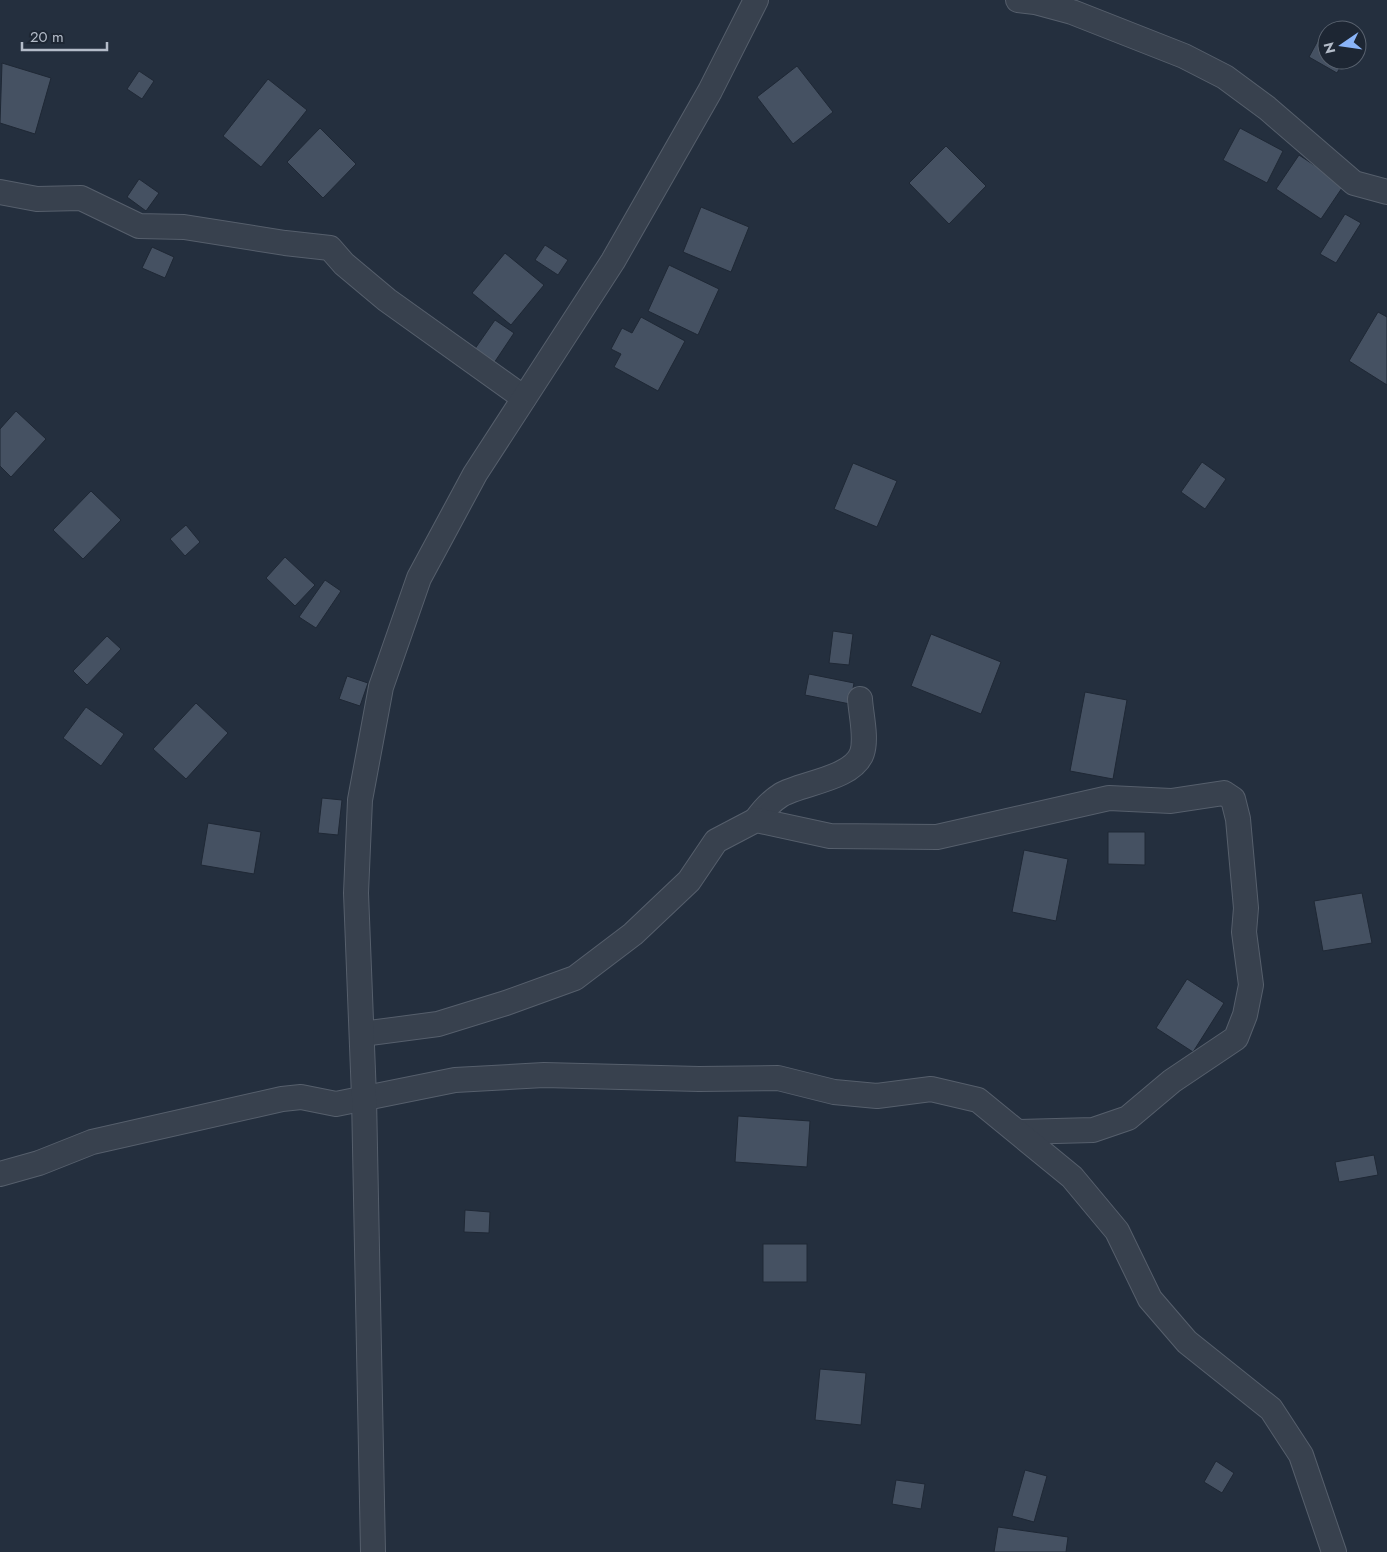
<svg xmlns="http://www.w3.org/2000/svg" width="1387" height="1552" font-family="Jost,sans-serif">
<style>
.building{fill:#455162;stroke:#1f2835}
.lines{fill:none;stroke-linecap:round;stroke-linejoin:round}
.street-casing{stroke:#565f6c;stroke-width:26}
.street{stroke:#38414e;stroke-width:24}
</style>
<rect width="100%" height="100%" fill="#242f3e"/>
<!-- building -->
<g class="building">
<path d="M 1323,31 L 1327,33 L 1327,60 L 1344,60 L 1337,73 L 1309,57 Z"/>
<path d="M 2,63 L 51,78 L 35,134 L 0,123 Z"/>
<path d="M 797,66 L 833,112 L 793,144 L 757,97 Z"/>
<path d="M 139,71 L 154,81 L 142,99 L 127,89 Z"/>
<path d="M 268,79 L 307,110 L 261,167 L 223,136 Z"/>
<path d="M 320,128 L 356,164 L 323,198 L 287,162 Z"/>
<path d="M 1240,128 L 1283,151 L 1267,183 L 1223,160 Z"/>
<path d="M 946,146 L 986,186 L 949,224 L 909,183 Z"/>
<path d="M 1299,155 L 1344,185 L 1321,219 L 1276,189 Z"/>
<path d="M 139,179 L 159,193 L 146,211 L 127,197 Z"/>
<path d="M 701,207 L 749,227 L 731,272 L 683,252 Z"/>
<path d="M 1345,214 L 1361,223 L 1336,263 L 1320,254 Z"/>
<path d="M 545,245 L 568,260 L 558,275 L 535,260 Z"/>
<path d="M 152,247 L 174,257 L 165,278 L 142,268 Z"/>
<path d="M 505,253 L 544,285 L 511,325 L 472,293 Z"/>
<path d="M 669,265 L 719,289 L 698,335 L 648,311 Z"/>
<path d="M 1378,312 L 1387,317 L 1387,385 L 1349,361 Z"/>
<path d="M 641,317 L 685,341 L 658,391 L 614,367 L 621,354 L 611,349 L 622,328 L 632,333 Z"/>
<path d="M 495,320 L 514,333 L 492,366 L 472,353 Z"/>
<path d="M 16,411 L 46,439 L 11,477 L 0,466 L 0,429 Z"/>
<path d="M 1202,462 L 1226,479 L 1205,509 L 1181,492 Z"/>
<path d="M 853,463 L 897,481 L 877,527 L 834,509 Z"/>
<path d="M 91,491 L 121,520 L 83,559 L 53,530 Z"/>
<path d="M 186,525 L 200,542 L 185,556 L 170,539 Z"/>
<path d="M 285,557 L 315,585 L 295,606 L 266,578 Z"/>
<path d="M 325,580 L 341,591 L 316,628 L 299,617 Z"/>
<path d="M 833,631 L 853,634 L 849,665 L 829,663 Z"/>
<path d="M 931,634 L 1001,662 L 981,714 L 911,686 Z"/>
<path d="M 107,636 L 121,649 L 87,685 L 73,671 Z"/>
<path d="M 809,674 L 854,683 L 850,704 L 805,695 Z"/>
<path d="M 347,676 L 368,683 L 360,706 L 339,699 Z"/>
<path d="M 1085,692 L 1127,700 L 1113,779 L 1070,771 Z"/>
<path d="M 196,703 L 228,733 L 186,779 L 153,749 Z"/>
<path d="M 86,707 L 124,734 L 101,766 L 63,738 Z"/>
<path d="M 322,798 L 342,800 L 338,835 L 318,833 Z"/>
<path d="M 208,823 L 261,832 L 254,874 L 201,865 Z"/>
<path d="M 1108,832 L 1145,832 L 1145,865 L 1108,864 Z"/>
<path d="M 1024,850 L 1068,859 L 1056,921 L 1012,912 Z"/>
<path d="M 1362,893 L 1372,943 L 1323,951 L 1314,901 Z"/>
<path d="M 1187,979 L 1224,1003 L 1193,1052 L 1156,1028 Z"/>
<path d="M 738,1116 L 810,1121 L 807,1167 L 735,1162 Z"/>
<path d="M 1374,1155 L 1378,1175 L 1339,1182 L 1335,1162 Z"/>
<path d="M 465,1210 L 490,1212 L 489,1233 L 464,1232 Z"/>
<rect x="763" y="1244" width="44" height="38"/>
<path d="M 820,1369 L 866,1373 L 861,1425 L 815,1420 Z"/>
<path d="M 1216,1461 L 1234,1473 L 1222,1493 L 1204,1482 Z"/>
<path d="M 1025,1470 L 1047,1476 L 1034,1522 L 1012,1516 Z"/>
<path d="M 896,1480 L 925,1484 L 921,1509 L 892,1504 Z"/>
<path d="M 998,1527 L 1068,1537 L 1066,1552 L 994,1552 Z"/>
</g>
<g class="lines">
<defs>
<g id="street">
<path d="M 1018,0 L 1035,2 L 1072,12 L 1184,56 L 1225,77 L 1267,108 L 1354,183 L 1387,192"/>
<path d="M 0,192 L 37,199 L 81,198 L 139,226 L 184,227 L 285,243 L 330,248 L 344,264 L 387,300 L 524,398"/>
<path d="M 756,820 C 763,810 770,802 781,795 C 801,783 853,779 862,753 C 867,738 861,715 860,699"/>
<path d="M 362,1034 L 438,1024 L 506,1003 L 575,978 L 633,934 L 689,881 L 716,841 L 756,820 L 830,836 L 937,837 L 1109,798 L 1171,801 L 1224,793 L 1233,799 L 1238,819 L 1246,908 L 1244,932 L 1251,985 L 1245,1015 L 1236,1038 L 1172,1081 L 1128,1118 L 1093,1130 L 1019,1132"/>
<path d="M 0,1174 L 39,1163 L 92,1142 L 282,1099 L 301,1097 L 336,1104 L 455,1080 L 544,1075 L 699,1079 L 778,1078 L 834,1092 L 877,1096 L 931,1089 L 978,1100 L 1072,1177 L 1117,1231 L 1150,1299 L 1187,1342 L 1271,1409 L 1301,1455 L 1334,1552"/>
<path d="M 373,1552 L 364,1097 L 356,893 L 360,800 L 381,687 L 419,578 L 475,474 L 613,261 L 710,91 L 756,0"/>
</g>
</defs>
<!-- street casing -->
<use href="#street" class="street-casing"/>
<!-- street -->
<use href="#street" class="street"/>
</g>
<!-- north arrow -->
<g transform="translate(1342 45) rotate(257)"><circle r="24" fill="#1d2633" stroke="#59626f"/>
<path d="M0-4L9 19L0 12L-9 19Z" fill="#8ab4f8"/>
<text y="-8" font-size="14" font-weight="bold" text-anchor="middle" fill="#b4bcc9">N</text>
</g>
<!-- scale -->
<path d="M22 42v8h85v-8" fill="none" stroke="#b4bcc9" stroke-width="2.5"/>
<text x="30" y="42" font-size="15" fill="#b4bcc9" stroke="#1d2633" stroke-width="4" paint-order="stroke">20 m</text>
</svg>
